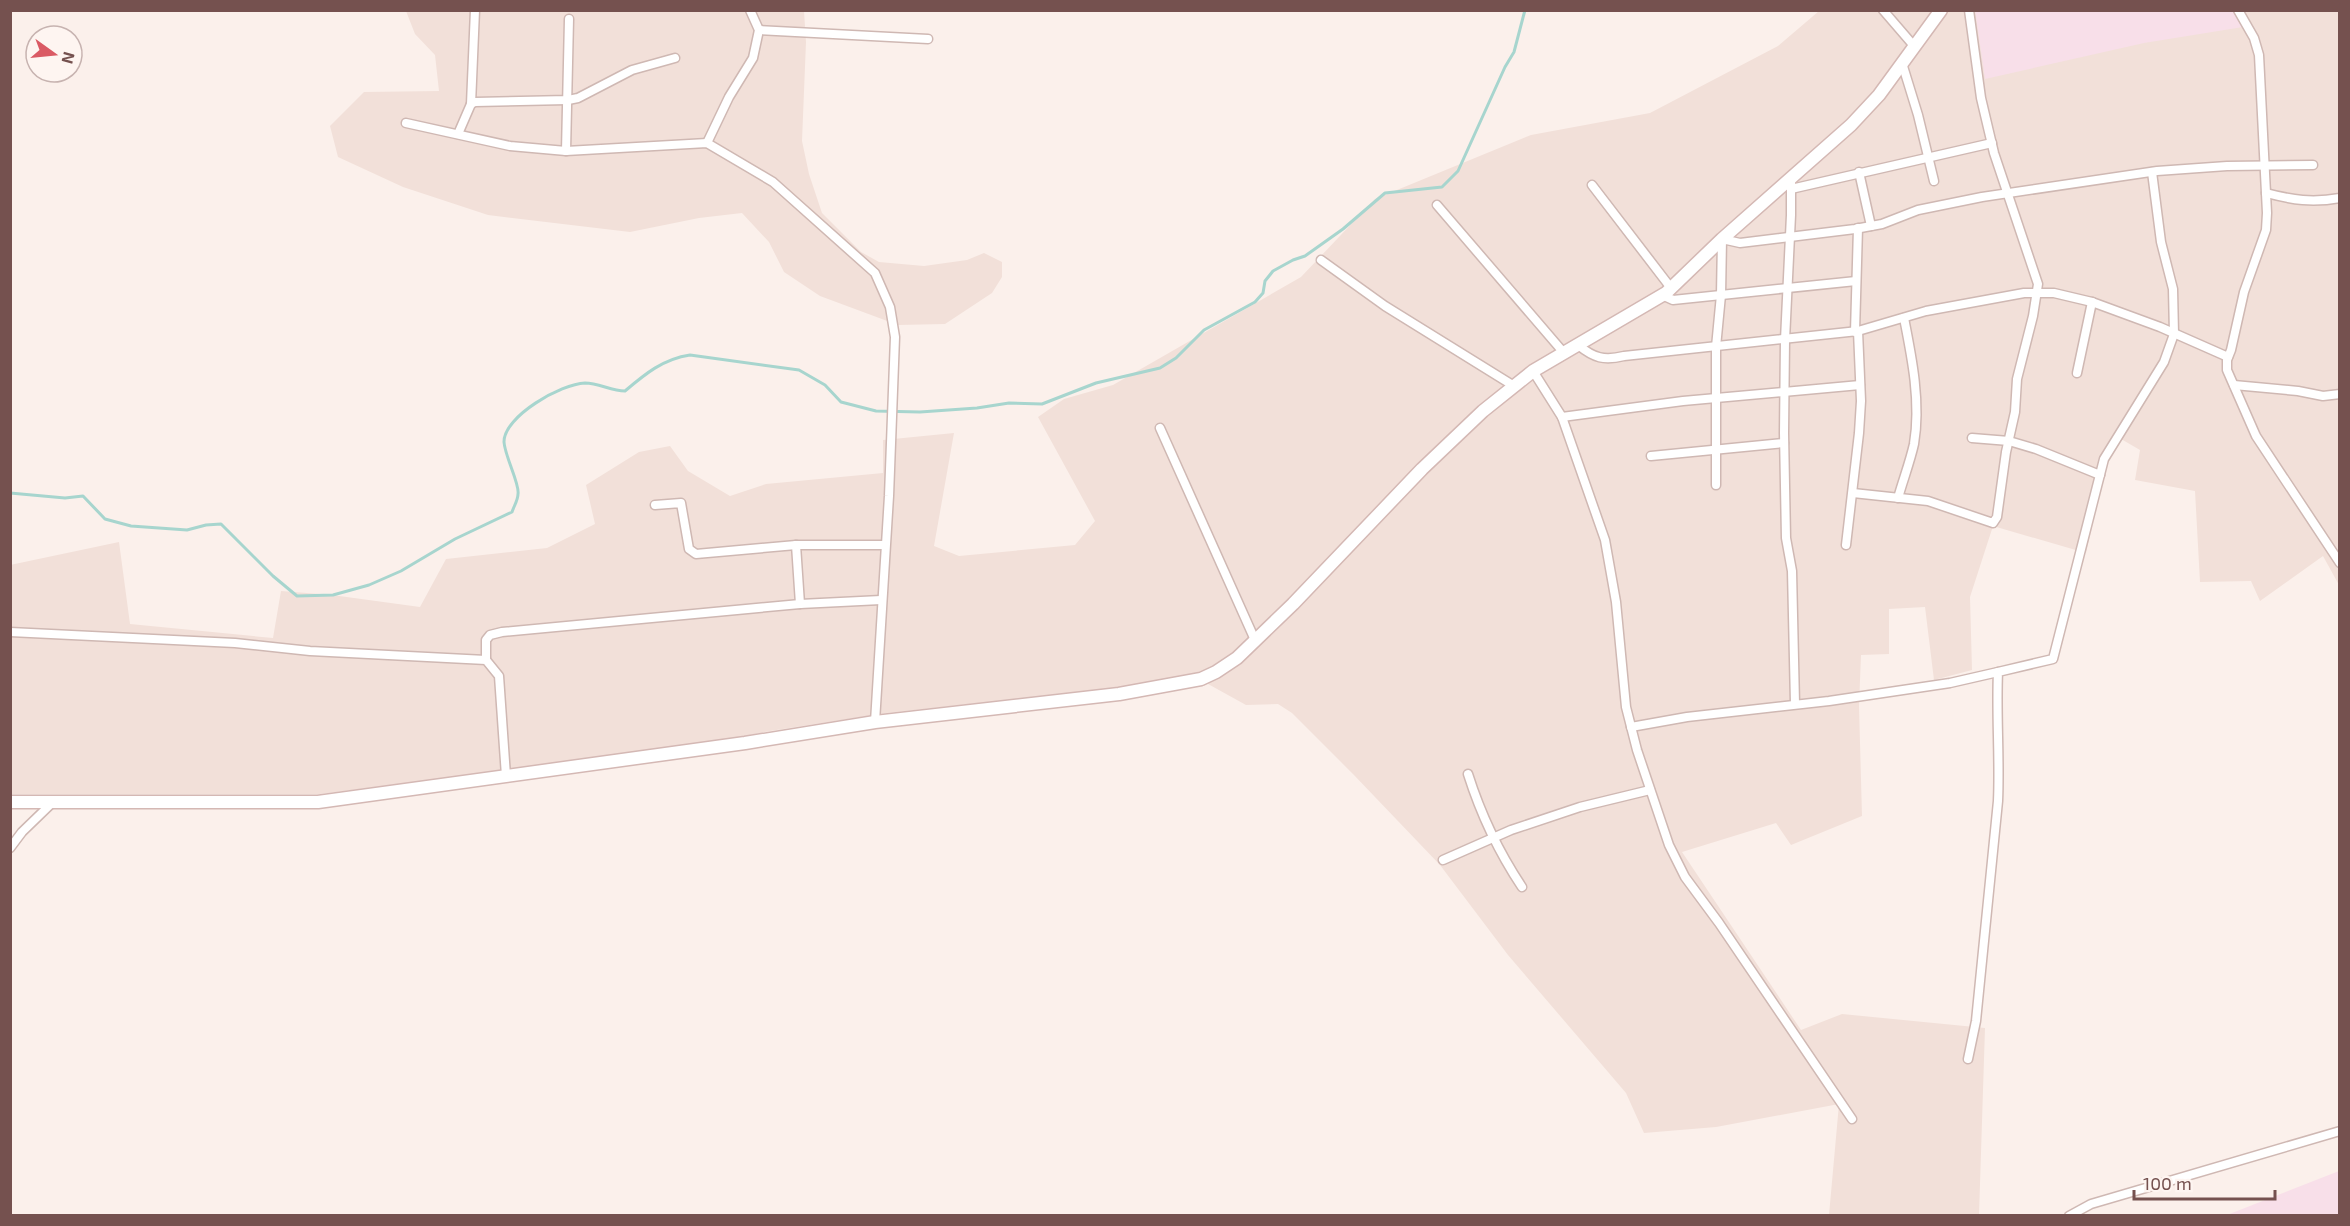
<svg xmlns="http://www.w3.org/2000/svg" width="2350" height="1226" font-family="'Exo 2',sans-serif">
<style>
.residential{fill:#f2e0d9}
.medical{fill:#f8dfe9}
.lines{fill:none;stroke-linecap:round;stroke-linejoin:round}
.stream{stroke:#a7d5ce;stroke-width:3}
.street-casing{stroke:#cfb8b3;stroke-width:11}
.secondary-casing{stroke:#d4b8b4;stroke-width:15}
.street{stroke:#fff;stroke-width:8}
.secondary{stroke:#fff;stroke-width:12}
</style>
<rect width="100%" height="100%" fill="#fbf0eb"/>
<!-- residential -->
<g class="residential">
<path d="M 406,11 L 804,11 L 806,42 L 802,141 L 809,174 L 822,213 L 861,252 L 879,262 L 924,266 L 967,260 L 984,253 L 1002,262 L 1002,277 L 992,293 L 945,324 L 898,325 L 820,296 L 784,272 L 769,242 L 742,213 L 699,218 L 630,232 L 488,215 L 403,187 L 338,157 L 330,126 L 364,92 L 439,91 L 435,55 L 415,34 Z"/>
<path d="M 1819,11 L 2339,11 L 2339,585 L 2323,556 L 2260,601 L 2251,581 L 2200,582 L 2195,491 L 2135,480 L 2140,450 L 2121,439 L 2106,465 L 2086,553 L 1993,526 L 1970,597 L 1972,670 L 1934,680 L 1925,607 L 1889,609 L 1889,654 L 1861,655 L 1859,706 L 1862,816 L 1791,845 L 1776,823 L 1682,852 L 1801,1030 L 1842,1014 L 1985,1028 L 1979,1215 L 1829,1215 L 1839,1104 L 1716,1127 L 1644,1133 L 1626,1093 L 1508,955 L 1440,865 L 1353,774 L 1292,713 L 1278,704 L 1246,705 L 1190,674 L 1117,688 L 886,713 L 770,731 L 682,748 L 320,794 L 11,794 L 10,565 L 119,542 L 130,624 L 273,638 L 281,591 L 332,595 L 420,607 L 446,559 L 547,548 L 595,524 L 586,485 L 639,452 L 670,446 L 688,471 L 730,496 L 766,484 L 883,473 L 883,440 L 954,433 L 934,546 L 959,556 L 1075,545 L 1095,521 L 1038,417 L 1064,399 L 1113,385 L 1301,277 L 1375,199 L 1531,135 L 1650,113 L 1778,46 Z"/>
</g>
<!-- medical -->
<g class="medical">
<path d="M 1975,10 L 2233,11 L 2243,27 L 2144,43 L 1985,79 Z"/>
<path d="M 2339,1171 L 2339,1215 L 2227,1215 Z"/>
</g>
<g class="lines">
<!-- stream -->
<path class="stream" d="M 10,493 L 65,498 L 83,496 L 105,519 L 131,526 L 187,530 L 206,525 L 221,524 L 273,576 L 297,596 L 333,595 L 369,585 L 401,571 L 455,539 L 512,512 C 514,506 518,500 518,494 C 520,484 505,457 504,442 C 504,416 561,384 585,383 C 599,383 611,391 625,391 C 645,374 663,359 690,355 L 799,370 L 825,385 L 841,402 L 876,411 L 920,412 L 977,408 L 1009,403 L 1042,404 L 1096,383 L 1160,368 L 1176,358 L 1204,330 L 1255,302 L 1263,293 L 1265,281 L 1273,271 L 1293,260 L 1305,256 L 1343,229 L 1385,193 L 1442,187 L 1458,171 L 1505,67 L 1514,52 L 1525,10"/>
<defs>
<g id="street">
<path d="M 1883,10 L 1914,46"/>
<path d="M 2238,10 L 2254,38 L 2259,55 L 2267,213 L 2266,230 L 2244,292 L 2231,350 L 2227,360 L 2227,370 L 2256,436 L 2340,563"/>
<path d="M 759,30 L 928,39"/>
<path d="M 1902,63 L 1918,115 L 1934,181"/>
<path d="M 471,104 L 475,10"/>
<path d="M 406,123 L 510,146 L 566,151 L 707,143 L 773,182 L 875,273 L 890,307 L 895,337 L 889,496 L 875,722"/>
<path d="M 458,134 L 471,104 L 475,102 L 568,100 L 578,98 L 632,70 L 675,58"/>
<path d="M 707,143 L 729,97 L 753,58 L 759,30 L 750,10"/>
<path d="M 566,151 L 569,19"/>
<path d="M 1859,172 L 1871,226"/>
<path d="M 1791,180 L 1791,215 L 1785,340 L 1784,433 L 1786,538 L 1792,571 L 1795,704"/>
<path d="M 1592,185 L 1671,288"/>
<path d="M 1791,189 L 1992,143"/>
<path d="M 2266,193 C 2293,200 2312,203 2340,198"/>
<path d="M 1437,205 L 1564,353"/>
<path d="M 1321,260 L 1385,306 L 1514,386"/>
<path d="M 1662,295 L 1673,300 L 1856,281"/>
<path d="M 1855,332 L 1858,228"/>
<path d="M 1578,345 C 1594,358 1604,361 1624,356 L 1858,331 L 1926,311 L 2024,293 L 2054,293 L 2092,302 L 2160,327 L 2228,357"/>
<path d="M 1533,371 L 1562,417 L 1605,540 L 1616,602 L 1626,707 L 1637,750 L 1669,845 L 1685,877 L 1719,923 L 1852,1119"/>
<path d="M 2077,373 L 2092,302"/>
<path d="M 2234,385 L 2298,391 L 2323,396 L 2340,394"/>
<path d="M 1562,417 L 1683,401 L 1860,385"/>
<path d="M 1160,428 L 1255,640"/>
<path d="M 1972,438 L 2009,441 L 2036,449 L 2100,475"/>
<path d="M 1651,456 L 1784,443"/>
<path d="M 1716,485 L 1716,347 L 1721,295 L 1722,239 L 1740,243 L 1855,229 L 1882,224 L 1918,210 L 1982,197 L 2157,171 L 2227,166 L 2313,165"/>
<path d="M 1853,493 L 1928,501 L 1993,523 L 1997,517 L 2006,452 L 2015,412 L 2017,379 L 2033,316 L 2038,284 L 1994,153 L 1981,98 L 1969,10"/>
<path d="M 1898,498 C 1903,480 1910,462 1914,444 C 1921,403 1912,358 1904,318"/>
<path d="M 655,505 L 681,503 L 689,549 L 696,554 L 796,545 L 885,545"/>
<path d="M 796,545 L 800,604"/>
<path d="M 1846,545 L 1859,433 L 1861,401 L 1858,331"/>
<path d="M 10,632 L 235,643 L 310,651 L 486,660 L 499,676 L 506,776"/>
<path d="M 486,660 L 486,640 L 490,635 L 502,632 L 800,604 L 881,600"/>
<path d="M 1631,727 L 1687,717 L 1829,701 L 1950,683 L 1998,672"/>
<path d="M 1468,774 C 1481,815 1498,851 1522,887"/>
<path d="M 10,848 L 22,832 L 53,802"/>
<path d="M 1443,860 L 1511,830 L 1580,807 L 1650,790"/>
<path d="M 1968,1059 L 1976,1021 L 1998,801 C 2000,758 1996,715 1998,672 L 2053,659 L 2104,459 L 2164,362 L 2174,334 L 2173,289 L 2161,242 L 2152,172"/>
<path d="M 2069,1216 L 2091,1204 L 2340,1131"/>
</g>
<path id="secondary" d="M 10,802 L 318,802 L 745,743 L 875,722 L 1119,694 L 1201,679 L 1216,672 L 1237,658 L 1293,604 L 1422,469 L 1483,411 L 1533,371 L 1666,293 L 1722,239 L 1851,125 L 1879,95 L 1941,10"/>
</defs>
<!-- street casing -->
<use href="#street" class="street-casing"/>
<!-- secondary casing -->
<use href="#secondary" class="secondary-casing"/>
<!-- street -->
<use href="#street" class="street"/>
<!-- secondary -->
<use href="#secondary" class="secondary"/>
</g>
<!-- border -->
<rect width="2350" height="1226" fill="none" stroke="#75514f" stroke-width="24"/>
<!-- north arrow -->
<g transform="translate(54 54) rotate(105)"><circle r="28" fill="#fef5f1" stroke="#c7b3b0" stroke-width="1.5"/>
<path d="M0-4.5L10 22L0 15L-10 22Z" fill="#da5a64"/>
<text y="-9" font-size="16" font-weight="bold" text-anchor="middle" fill="#75514f">N</text>
</g>
<!-- scale -->
<path d="M2134 1190v9h141v-9" fill="none" stroke="#75514f" stroke-width="3"/>
<text x="2143" y="1190" font-size="18" fill="#75514f" stroke="#fef5f1" stroke-width="4.5" paint-order="stroke">100 m</text>
</svg>
